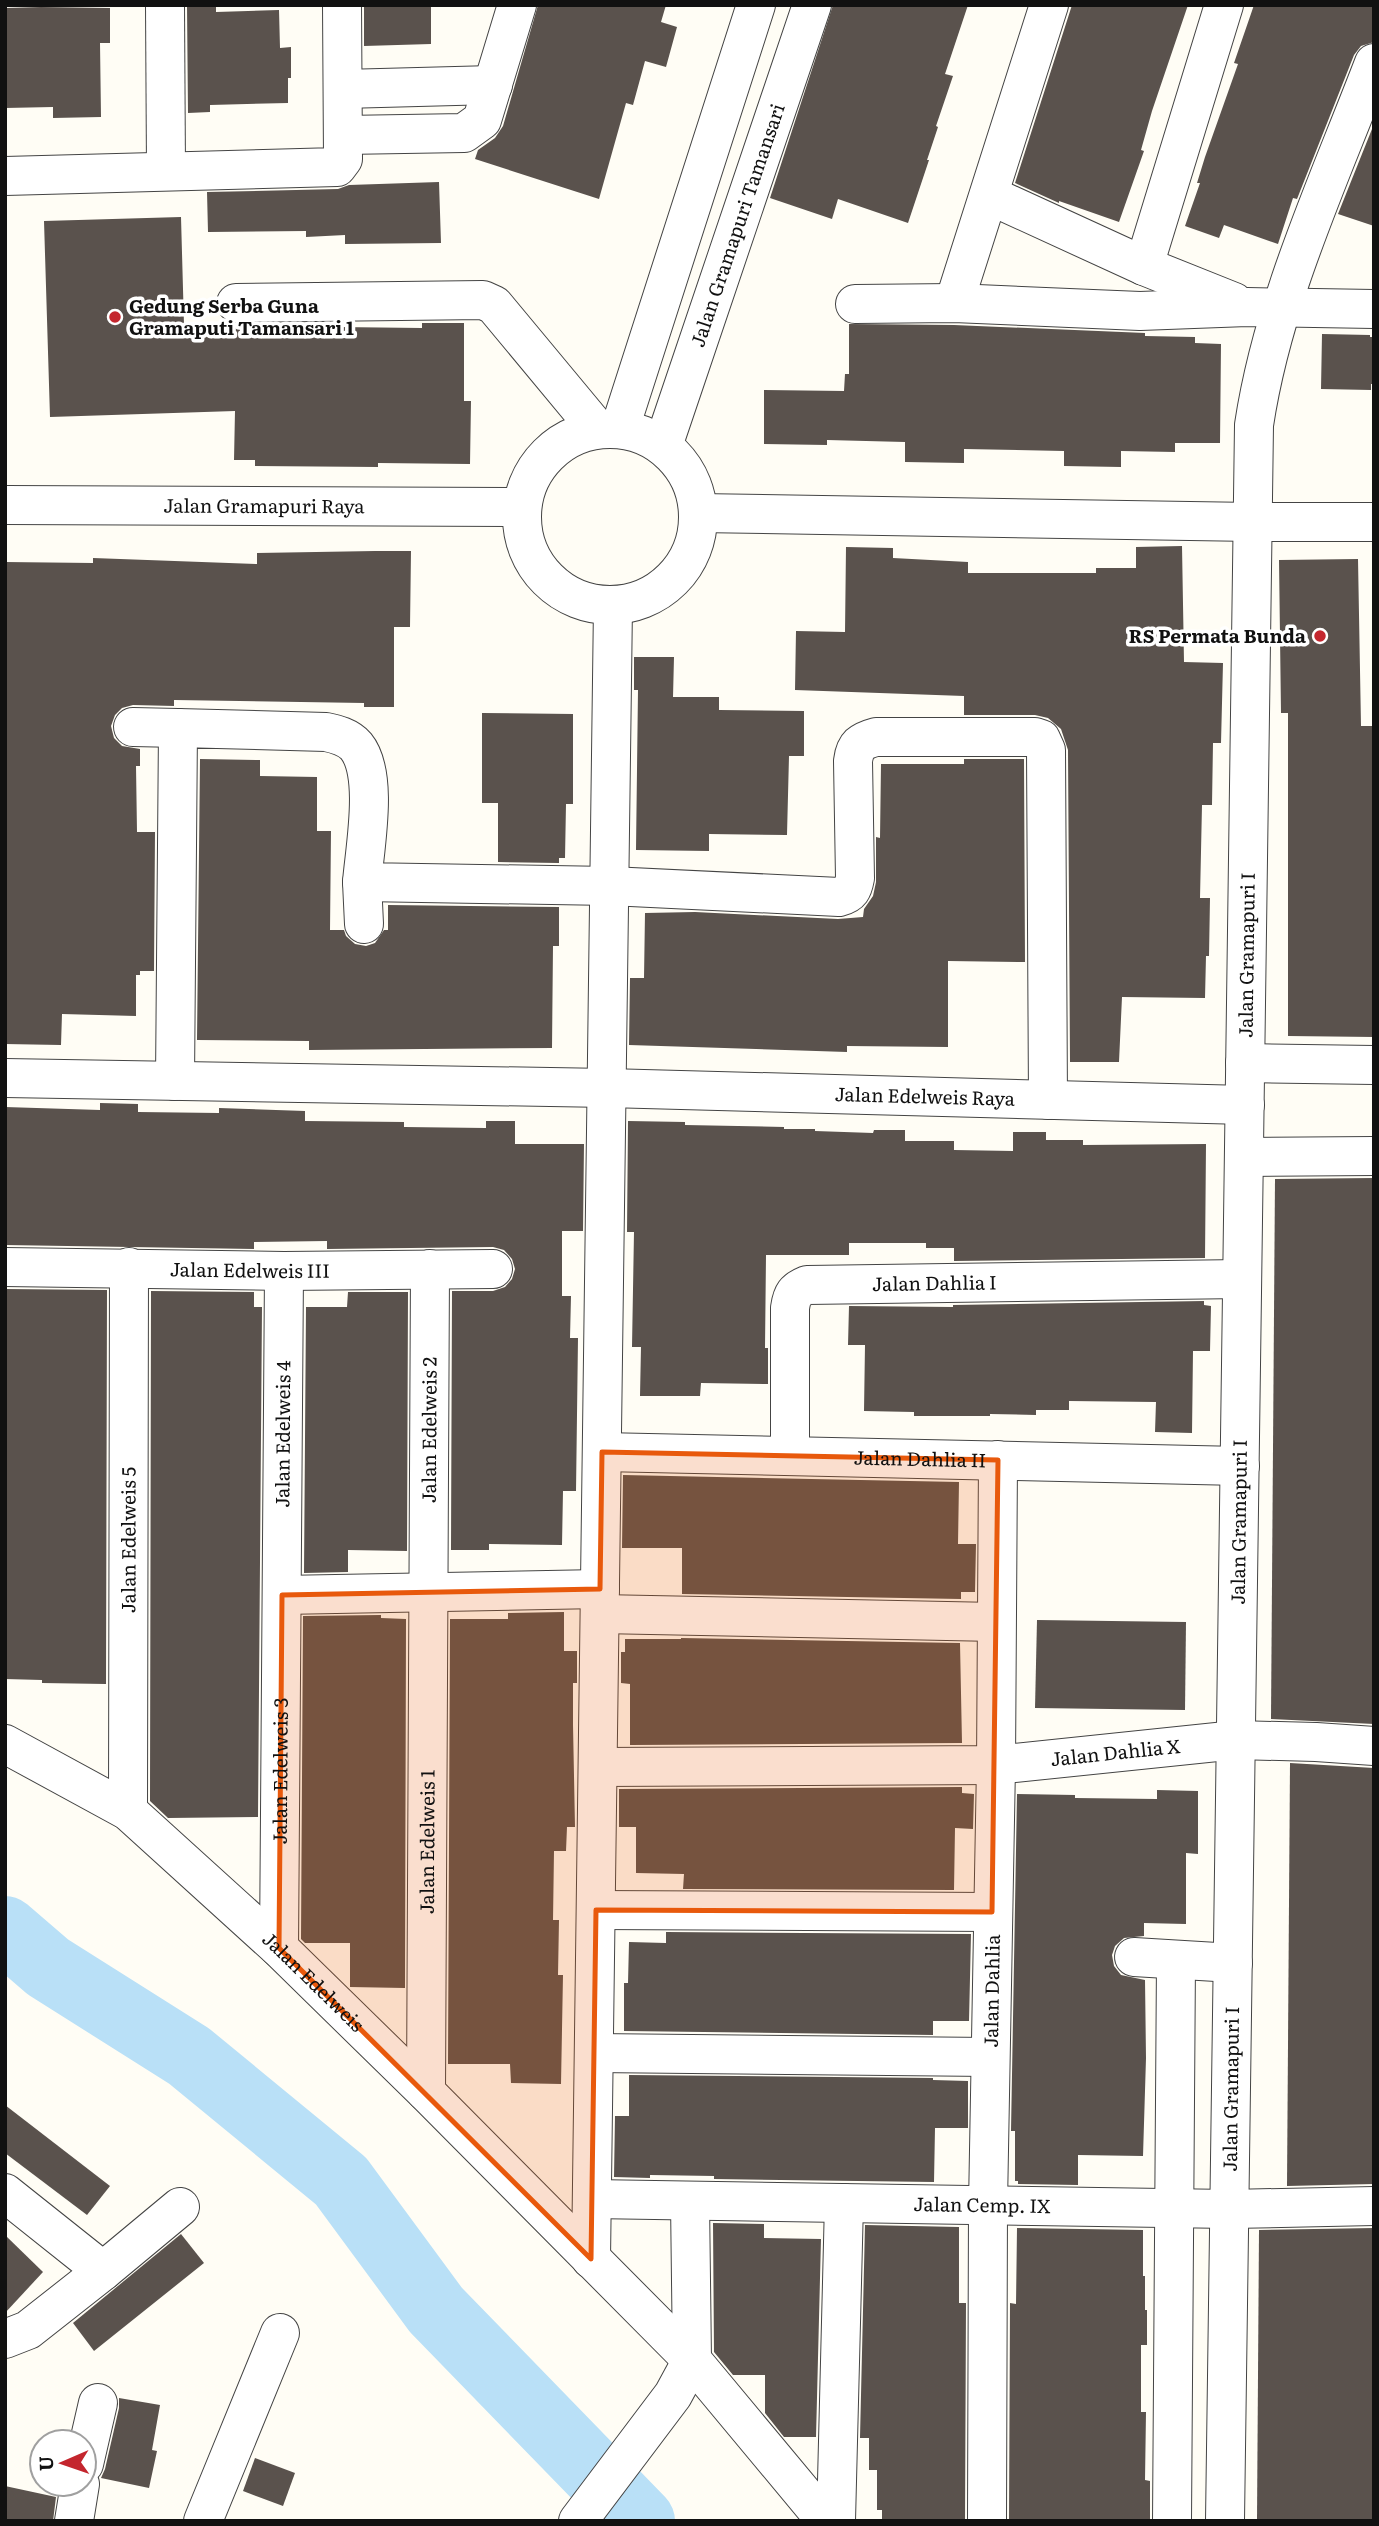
<svg xmlns="http://www.w3.org/2000/svg" width="1379" height="2526" font-family="Literata,serif">
<style>
.lines{fill:none;stroke-linecap:round;stroke-linejoin:round}
.river{stroke:#b9e0f7;stroke-width:68}
.building{fill:#5a524d}
.minor-casing{stroke:#444;stroke-width:40}
.minor{stroke:#fff;stroke-width:38}
.marked{fill:#e8590c;fill-opacity:0.2;stroke:#e8590c;stroke-width:5;stroke-linejoin:round}
.poi-dot{fill:#c4262e;stroke:#fff;stroke-width:2.5}
.labels{text-anchor:middle;stroke-width:7;stroke-linejoin:round;paint-order:stroke}
.street-label{font-size:19px;fill:#111;stroke:#fff}
.poi-label{font-size:19px;font-weight:bold;fill:#111;stroke:#fff;text-anchor:start}
</style>
<rect width="100%" height="100%" fill="#fffdf5"/>
<g class="lines">
<!-- river -->
<path class="river" d="M 5,1930 L 48,1967 L 189,2056 L 341,2181 L 436,2310 L 641,2521"/>
</g>
<!-- building -->
<g class="building">
<path d="M 187,5 L 216,5 L 216,12 L 279,10 L 280,48 L 291,47 L 291,78 L 288,78 L 288,103 L 210,105 L 210,112 L 188,113 Z"/>
<path d="M 538,5 L 666,5 L 661,22 L 677,27 L 666,67 L 645,61 L 633,105 L 626,103 L 599,199 L 475,159 L 478,150 L 495,138 L 503,126 Z"/>
<path d="M 833,5 L 968,5 L 945,74 L 953,76 L 936,126 L 938,127 L 927,160 L 929,160 L 908,223 L 838,199 L 832,219 L 770,198 Z"/>
<path d="M 1072,5 L 1188,5 L 1152,111 L 1141,150 L 1144,151 L 1119,222 L 1059,201 L 1059,203 L 1015,183 Z"/>
<path d="M 1254,5 L 1374,5 L 1374,42 L 1361,46 L 1354,55 L 1297,199 L 1293,198 L 1278,244 L 1224,225 L 1219,238 L 1185,226 L 1200,183 L 1197,183 L 1205,157 L 1238,64 L 1234,63 Z"/>
<path d="M 431,6 L 431,44 L 364,46 L 364,7 Z"/>
<path d="M 41,7 L 110,8 L 110,43 L 100,43 L 101,117 L 53,118 L 53,107 L 5,108 L 5,8 Z"/>
<path d="M 1374,124 L 1374,226 L 1338,214 Z"/>
<path d="M 439,182 L 441,243 L 345,244 L 345,235 L 306,237 L 306,231 L 208,232 L 207,192 L 338,189 L 349,185 Z"/>
<path d="M 181,217 L 184,325 L 422,328 L 422,323 L 464,323 L 464,401 L 471,401 L 470,464 L 378,463 L 378,467 L 255,466 L 255,460 L 234,460 L 235,411 L 50,417 L 44,221 Z"/>
<path d="M 849,324 L 954,325 L 1145,333 L 1145,336 L 1195,337 L 1195,343 L 1221,344 L 1220,443 L 1175,443 L 1175,452 L 1121,451 L 1121,467 L 1064,466 L 1064,451 L 964,449 L 964,463 L 905,462 L 905,442 L 827,440 L 827,445 L 764,444 L 764,390 L 844,391 L 845,374 L 849,374 Z"/>
<path d="M 1322,334 L 1370,335 L 1370,337 L 1374,337 L 1374,384 L 1371,384 L 1371,390 L 1321,389 Z"/>
<path d="M 1182,546 L 1184,662 L 1223,663 L 1221,743 L 1213,743 L 1212,805 L 1202,805 L 1200,898 L 1210,898 L 1209,956 L 1206,956 L 1205,998 L 1122,997 L 1119,1062 L 1070,1062 L 1068,750 L 1061,729 L 1048,718 L 1035,715 L 964,715 L 964,696 L 795,690 L 796,631 L 845,632 L 846,547 L 893,548 L 893,558 L 968,562 L 968,573 L 1096,573 L 1096,568 L 1136,568 L 1136,547 Z"/>
<path d="M 375,551 L 411,551 L 410,627 L 394,627 L 394,707 L 364,707 L 364,703 L 174,700 L 174,706 L 133,705 L 122,708 L 115,715 L 111,726 L 114,738 L 122,746 L 140,749 L 140,766 L 136,766 L 137,832 L 155,832 L 154,971 L 140,971 L 140,975 L 136,975 L 136,1016 L 62,1014 L 61,1045 L 5,1044 L 5,562 L 93,563 L 93,558 L 257,564 L 257,553 Z"/>
<path d="M 1358,559 L 1361,726 L 1374,726 L 1374,1037 L 1288,1036 L 1288,713 L 1281,713 L 1279,560 Z"/>
<path d="M 634,657 L 674,657 L 673,697 L 719,697 L 719,710 L 804,711 L 804,756 L 789,756 L 787,835 L 709,834 L 709,851 L 636,850 L 638,690 L 634,690 Z"/>
<path d="M 482,713 L 573,714 L 573,804 L 566,804 L 565,858 L 559,858 L 559,863 L 498,862 L 498,803 L 482,803 Z"/>
<path d="M 200,759 L 260,760 L 260,776 L 317,777 L 317,831 L 331,831 L 330,930 L 344,930 L 346,936 L 355,944 L 366,946 L 375,943 L 384,930 L 388,930 L 388,905 L 559,907 L 559,946 L 553,946 L 552,1048 L 309,1050 L 309,1041 L 197,1040 Z"/>
<path d="M 964,759 L 1024,759 L 1025,962 L 948,961 L 948,1047 L 847,1046 L 847,1052 L 629,1045 L 630,978 L 644,978 L 645,913 L 695,912 L 838,919 L 863,917 L 864,909 L 873,896 L 876,882 L 876,837 L 880,838 L 881,764 L 964,764 Z"/>
<path d="M 100,1103 L 138,1104 L 138,1112 L 219,1113 L 219,1108 L 305,1111 L 305,1121 L 404,1122 L 404,1127 L 486,1128 L 486,1121 L 515,1121 L 515,1144 L 584,1144 L 583,1231 L 562,1231 L 562,1296 L 571,1296 L 570,1338 L 578,1338 L 576,1491 L 563,1491 L 562,1545 L 489,1544 L 489,1550 L 451,1550 L 452,1291 L 493,1291 L 505,1287 L 512,1279 L 515,1269 L 512,1259 L 504,1250 L 493,1247 L 327,1249 L 327,1241 L 254,1242 L 254,1249 L 5,1245 L 5,1107 L 100,1110 Z"/>
<path d="M 628,1121 L 685,1122 L 685,1125 L 784,1127 L 784,1129 L 815,1129 L 815,1131 L 873,1133 L 874,1130 L 905,1130 L 905,1141 L 954,1141 L 954,1150 L 1013,1151 L 1013,1132 L 1046,1132 L 1046,1140 L 1083,1140 L 1083,1145 L 1206,1144 L 1205,1258 L 954,1261 L 954,1248 L 926,1248 L 926,1243 L 849,1243 L 849,1255 L 766,1255 L 765,1348 L 768,1348 L 768,1384 L 701,1383 L 700,1396 L 640,1396 L 641,1347 L 632,1347 L 634,1232 L 627,1232 Z"/>
<path d="M 1374,1178 L 1374,1724 L 1271,1719 L 1275,1179 Z"/>
<path d="M 5,1289 L 107,1290 L 106,1684 L 42,1683 L 42,1680 L 5,1679 Z"/>
<path d="M 151,1291 L 254,1292 L 254,1307 L 262,1307 L 258,1817 L 168,1818 L 150,1801 Z"/>
<path d="M 348,1292 L 408,1292 L 407,1551 L 348,1550 L 348,1572 L 304,1573 L 306,1307 L 347,1307 Z"/>
<path d="M 1204,1301 L 1204,1305 L 1211,1306 L 1210,1351 L 1193,1351 L 1192,1433 L 1155,1432 L 1156,1402 L 1069,1401 L 1069,1410 L 1036,1410 L 1036,1415 L 990,1414 L 990,1416 L 914,1416 L 914,1412 L 864,1411 L 865,1345 L 848,1345 L 849,1306 L 953,1307 L 953,1305 Z"/>
<path d="M 623,1475 L 959,1482 L 958,1544 L 976,1544 L 975,1592 L 961,1592 L 961,1599 L 682,1594 L 682,1548 L 622,1548 Z"/>
<path d="M 564,1612 L 564,1651 L 577,1651 L 577,1683 L 573,1683 L 573,1725 L 575,1827 L 567,1827 L 566,1851 L 554,1851 L 553,1920 L 559,1920 L 558,1975 L 563,1975 L 561,2084 L 511,2083 L 510,2064 L 448,2064 L 450,1619 L 508,1619 L 508,1613 Z"/>
<path d="M 381,1615 L 381,1618 L 406,1619 L 405,1988 L 350,1987 L 350,1943 L 305,1943 L 301,1939 L 303,1616 Z"/>
<path d="M 1037,1620 L 1186,1622 L 1185,1710 L 1035,1708 Z"/>
<path d="M 681,1638 L 960,1643 L 962,1743 L 630,1745 L 630,1684 L 621,1683 L 621,1652 L 625,1652 L 625,1639 L 681,1639 Z"/>
<path d="M 1290,1763 L 1374,1768 L 1374,2184 L 1287,2186 Z"/>
<path d="M 962,1787 L 962,1793 L 974,1794 L 973,1829 L 955,1828 L 954,1890 L 683,1889 L 684,1874 L 636,1873 L 636,1827 L 619,1827 L 619,1789 Z"/>
<path d="M 1157,1790 L 1198,1791 L 1198,1854 L 1186,1853 L 1186,1924 L 1144,1923 L 1144,1936 L 1124,1938 L 1115,1946 L 1112,1955 L 1114,1966 L 1121,1975 L 1145,1980 L 1146,2058 L 1143,2156 L 1078,2155 L 1078,2185 L 1018,2184 L 1018,2181 L 1015,2181 L 1015,2131 L 1011,2131 L 1017,1794 L 1075,1795 L 1075,1798 L 1157,1799 Z"/>
<path d="M 666,1932 L 971,1934 L 969,2021 L 933,2021 L 933,2035 L 624,2031 L 624,1983 L 628,1983 L 629,1942 L 666,1943 Z"/>
<path d="M 629,2075 L 933,2078 L 933,2080 L 968,2081 L 968,2128 L 935,2128 L 934,2182 L 714,2179 L 714,2176 L 650,2175 L 650,2178 L 614,2177 L 615,2116 L 629,2116 Z"/>
<path d="M 5,2105 L 110,2186 L 87,2215 L 5,2153 Z"/>
<path d="M 713,2223 L 764,2224 L 764,2238 L 821,2239 L 816,2437 L 784,2437 L 765,2413 L 765,2375 L 733,2375 L 714,2352 Z"/>
<path d="M 865,2225 L 959,2227 L 959,2303 L 966,2303 L 965,2521 L 882,2521 L 882,2510 L 877,2510 L 877,2470 L 869,2470 L 869,2438 L 860,2438 Z"/>
<path d="M 1017,2228 L 1143,2230 L 1143,2276 L 1145,2276 L 1145,2310 L 1147,2310 L 1147,2345 L 1141,2345 L 1141,2412 L 1146,2412 L 1145,2480 L 1150,2481 L 1150,2521 L 1009,2521 L 1010,2303 L 1016,2304 Z"/>
<path d="M 1374,2228 L 1374,2521 L 1257,2521 L 1259,2230 Z"/>
<path d="M 181,2234 L 204,2263 L 94,2351 L 73,2323 Z"/>
<path d="M 5,2235 L 43,2272 L 5,2313 Z"/>
<path d="M 119,2398 L 160,2405 L 152,2450 L 157,2451 L 149,2488 L 101,2478 L 105,2469 L 119,2408 Z"/>
<path d="M 255,2458 L 295,2473 L 283,2506 L 243,2491 Z"/>
<path d="M 5,2486 L 56,2497 L 53,2521 L 5,2521 Z"/>
</g>
<g class="lines">
<defs>
<g id="minor">
<path d="M 165,5 L 166,171"/>
<path d="M 343,89 L 493,85"/>
<path d="M 344,135 L 464,133 L 482,120 L 517,5"/>
<path d="M 5,176 L 337,167 L 343,159 L 342,5"/>
<path d="M 989,195 L 1144,266 L 1234,302"/>
<path d="M 1144,266 L 1224,5"/>
<path d="M 236,303 L 483,300 L 494,305 L 597,429"/>
<path d="M 954,303 L 1049,5"/>
<path d="M 855,304 L 954,303 L 1140,311 L 1247,307 L 1374,309"/>
<path d="M 620,428 L 756,5"/>
<circle cx="610" cy="517" r="88"/>
<path id="s1" d="M 663,446 L 812,5"/>
<path id="s2" d="M 5,505 L 522,507"/>
<path d="M 698,513 L 1253,522 L 1374,522"/>
<path d="M 133,727 L 178,728"/>
<path d="M 362,882 L 364,924"/>
<path d="M 1245,1063 L 1374,1065"/>
<path id="s3" d="M 5,1078 L 607,1088 L 1245,1105"/>
<path d="M 175,1081 L 178,728 L 326,732 C 336,734 348,737 356,746 C 379,774 365,846 362,882 L 610,886 L 839,897 C 851,894 853,889 855,878 L 853,761 C 855,745 861,741 876,737 L 1035,737 L 1041,739 L 1046,750 L 1048,1100"/>
<path d="M 1244,1157 L 1374,1156"/>
<path id="s4" d="M 5,1267 L 284,1271 L 493,1269"/>
<path id="s5" d="M 602,1452 L 1240,1466"/>
<path id="s6" d="M 790,1456 L 790,1308 C 792,1294 795,1290 807,1285 L 1242,1279"/>
<path d="M 282,1595 L 600,1589"/>
<path d="M 600,1614 L 996,1622"/>
<path id="s7" d="M 5,1744 L 128,1811 L 279,1948 L 426,2092 L 692,2360 L 826,2521"/>
<path id="s8" d="M 598,1767 L 996,1765 L 1236,1740 L 1316,1742 L 1374,1746"/>
<path id="s9" d="M 128,1811 L 129,1267"/>
<path d="M 596,1910 L 992,1912"/>
<path id="s10" d="M 279,1948 L 284,1271"/>
<path d="M 1134,1957 L 1233,1963"/>
<path d="M 594,2053 L 990,2057"/>
<path id="s11" d="M 426,2092 L 430,1269"/>
<path d="M 5,2193 L 103,2271"/>
<path id="s12" d="M 592,2199 L 1230,2209 L 1374,2206"/>
<path d="M 591,2259 L 613,605"/>
<path d="M 5,2339 L 28,2330 L 103,2271 L 180,2207"/>
<path d="M 84,2464 L 98,2403"/>
<path d="M 74,2521 L 80,2484"/>
<path d="M 203,2521 L 280,2333"/>
<path d="M 578,2521 L 673,2395 L 692,2360 L 690,2201"/>
<path d="M 836,2521 L 844,2203"/>
<path id="s13" d="M 987,2521 L 988,2205 L 996,1765 L 998,1460"/>
<path d="M 1172,2521 L 1176,1960"/>
<path id="s14" d="M 1225,2521 L 1254,425 C 1273,299 1329,181 1374,63"/>
</g>
</defs>
<!-- minor casing -->
<use href="#minor" class="minor-casing"/>
<!-- minor -->
<use href="#minor" class="minor"/>
</g>
<!-- marked area -->
<path class="marked" d="M 602,1452 L 998,1460 L 992,1912 L 596,1910 L 591,2259 L 279,1948 L 282,1595 L 600,1589 Z"/>
<!-- markers -->
<g class="poi-dot">
<circle cx="115" cy="317" r="7"/>
<circle cx="1320" cy="636" r="7"/>
</g>
<g class="labels">
<!-- street labels -->
<g class="street-label">
<text dy="7" stroke="none"><textPath href="#s1" startOffset="233">Jalan Gramapuri Tamansari</textPath></text>
<text dy="7" stroke="none"><textPath href="#s2" startOffset="259">Jalan Gramapuri Raya</textPath></text>
<text dy="7" stroke="none"><textPath href="#s14" startOffset="1566">Jalan Gramapuri I</textPath></text>
<text dy="7" stroke="none"><textPath href="#s3" startOffset="920">Jalan Edelweis Raya</textPath></text>
<text dy="7" stroke="none"><textPath href="#s4" startOffset="245">Jalan Edelweis III</textPath></text>
<text dy="7" stroke="none"><textPath href="#s6" startOffset="306">Jalan Dahlia I</textPath></text>
<text dy="7" stroke="none"><textPath href="#s11" startOffset="662">Jalan Edelweis 2</textPath></text>
<text dy="7" stroke="none"><textPath href="#s10" startOffset="514">Jalan Edelweis 4</textPath></text>
<text dy="7" stroke="none"><textPath href="#s5" startOffset="318">Jalan Dahlia II</textPath></text>
<text dy="7" stroke="none"><textPath href="#s14" startOffset="999">Jalan Gramapuri I</textPath></text>
<text dy="7" stroke="none"><textPath href="#s9" startOffset="271">Jalan Edelweis 5</textPath></text>
<text dy="7" stroke="none"><textPath href="#s8" startOffset="518">Jalan Dahlia X</textPath></text>
<text dy="7" stroke="none"><textPath href="#s10" startOffset="177">Jalan Edelweis 3</textPath></text>
<text dy="7" stroke="none"><textPath href="#s11" startOffset="250">Jalan Edelweis 1</textPath></text>
<text dy="7" stroke="none"><textPath href="#s7" startOffset="392">Jalan Edelweis</textPath></text>
<text dy="7" stroke="none"><textPath href="#s13" startOffset="530">Jalan Dahlia</textPath></text>
<text dy="7" stroke="none"><textPath href="#s14" startOffset="432">Jalan Gramapuri I</textPath></text>
<text dy="7" stroke="none"><textPath href="#s12" startOffset="390">Jalan Cemp. IX</textPath></text>
</g>
<!-- poi labels -->
<g class="poi-label">
<text x="129" y="313">Gedung Serba Guna<tspan x="129" dy="22">Gramaputi Tamansari 1</tspan></text>
<text x="1306" y="643" text-anchor="end">RS Permata Bunda</text>
</g>
</g>
<!-- border -->
<rect width="1379" height="2526" fill="none" stroke="#111111" stroke-width="14"/>
<!-- north arrow -->
<g transform="translate(63 2463) rotate(268)"><circle r="33" fill="#ffffff" stroke="#a0a0a0" stroke-width="2"/>
<path d="M0-5L12 26L0 18L-12 26Z" fill="#c4262e"/>
<text y="-10" font-size="19" font-weight="bold" text-anchor="middle" fill="#111111">U</text>
</g>
</svg>
